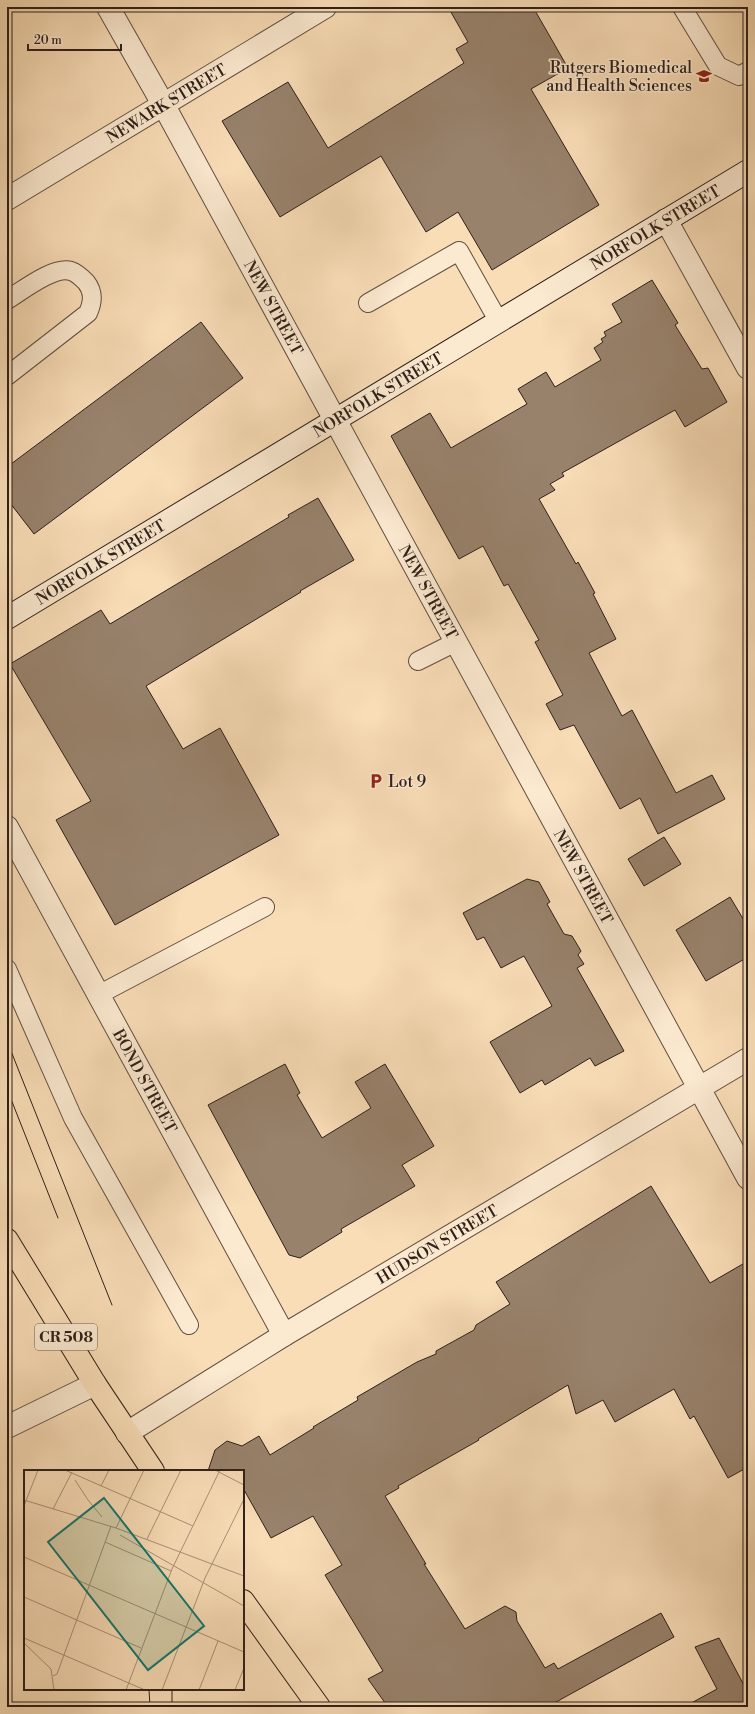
<svg xmlns="http://www.w3.org/2000/svg" width="755" height="1714" font-family="'Libre Bodoni',serif">
<style>
.building{fill:#98826c;stroke:#2f201a}
.lines{fill:none;stroke-linecap:round;stroke-linejoin:round}
.lane-casing{stroke:#624f41;stroke-width:20}
.street-casing{stroke:#624f41;stroke-width:24}
.secondary-casing{stroke:#2f201a;stroke-width:24}
.primary-casing{stroke:#2f201a;stroke-width:24}
.lane{stroke:#fbe9d0;stroke-width:18}
.street{stroke:#fbe9d0;stroke-width:22}
.secondary{stroke:#fbe9d0;stroke-width:22}
.primary{stroke:#f9ddb7;stroke-width:22}
.tram{stroke:#2f201a;stroke-width:1}
.labels{text-anchor:middle;stroke-width:3;stroke-linejoin:round;paint-order:stroke}
.shield{fill:#fbe9d0;stroke:#6c5c51;stroke-width:1}
.shield-label{font-size:15px;font-weight:bold;fill:#2f201a}
.poi-label{font-size:16px;fill:#2f201a;stroke:#fbe9d0;text-anchor:end}
.street-label{font-size:16px;fill:#2f201a;stroke:#fbe9d0}
.inset-road{fill:none;stroke:#a89178;stroke-width:1}
.view{fill:#0f766e;fill-opacity:0.15;stroke:#0f766e;stroke-width:2}
.inset-edge{fill:none;stroke:#2f201a;stroke-width:2}
</style>
<rect width="100%" height="100%" fill="#f9ddb7"/>
<filter id="stains"><feTurbulence type="fractalNoise" baseFrequency=".005" numOctaves="4"/><feColorMatrix values="0 0 0 0 .2 0 0 0 0 .09 0 0 0 0 .02 0 0 0 .5 -.17"/></filter>
<radialGradient id="worn" r=".72"><stop offset=".6" stop-color="#630" stop-opacity="0"/><stop offset="1" stop-color="#630" stop-opacity=".3"/></radialGradient>
<!-- building -->
<g class="building">
<path d="M 448,7 L 533,7 L 568,68 L 531,89 L 599,205 L 492,270 L 458,212 L 426,232 L 381,156 L 280,217 L 222,121 L 288,82 L 328,148 L 464,63 L 456,49 L 468,42 Z"/>
<path d="M 652,280 L 678,323 L 675,325 L 702,369 L 708,368 L 727,402 L 685,427 L 675,410 L 562,473 L 564,476 L 550,484 L 555,490 L 539,499 L 576,564 L 578,562 L 595,593 L 593,594 L 616,639 L 589,653 L 622,716 L 632,710 L 676,793 L 712,775 L 725,799 L 658,834 L 640,798 L 620,809 L 574,725 L 560,730 L 546,704 L 563,695 L 535,642 L 539,640 L 508,584 L 504,586 L 483,546 L 459,559 L 391,436 L 430,413 L 451,448 L 527,404 L 518,389 L 546,372 L 555,387 L 601,360 L 594,348 L 603,342 L 601,339 L 606,336 L 604,332 L 622,322 L 612,304 Z"/>
<path d="M 201,322 L 243,378 L 34,534 L 7,499 L 7,467 Z"/>
<path d="M 318,498 L 354,560 L 300,591 L 301,592 L 146,686 L 183,749 L 220,728 L 279,835 L 115,925 L 56,820 L 91,801 L 10,664 L 101,610 L 110,624 L 289,517 L 288,515 Z"/>
<path d="M 664,837 L 681,864 L 644,886 L 628,859 Z"/>
<path d="M 527,879 L 539,882 L 550,902 L 547,904 L 564,934 L 572,936 L 581,951 L 578,955 L 584,964 L 577,968 L 624,1051 L 595,1066 L 590,1058 L 545,1085 L 542,1080 L 520,1093 L 490,1042 L 552,1006 L 524,956 L 501,968 L 484,937 L 477,940 L 463,913 Z"/>
<path d="M 730,897 L 748,927 L 748,957 L 706,981 L 676,930 Z"/>
<path d="M 285,1064 L 300,1093 L 297,1095 L 322,1138 L 371,1108 L 355,1082 L 385,1064 L 434,1146 L 402,1165 L 415,1186 L 341,1229 L 342,1232 L 300,1258 L 289,1255 L 208,1105 Z"/>
<path d="M 651,1186 L 710,1283 L 748,1261 L 748,1467 L 728,1478 L 694,1416 L 690,1419 L 674,1389 L 615,1422 L 603,1400 L 576,1414 L 568,1385 L 478,1439 L 479,1440 L 398,1486 L 399,1488 L 385,1496 L 426,1564 L 424,1564 L 465,1629 L 505,1606 L 516,1612 L 517,1621 L 545,1668 L 554,1663 L 558,1669 L 661,1613 L 674,1637 L 547,1707 L 388,1707 L 368,1679 L 383,1671 L 325,1575 L 342,1565 L 313,1516 L 271,1538 L 243,1488 L 243,1471 L 208,1471 L 215,1450 L 227,1441 L 242,1446 L 259,1436 L 270,1455 L 314,1428 L 313,1427 L 358,1400 L 357,1397 L 417,1362 L 436,1354 L 436,1351 L 474,1330 L 476,1325 L 510,1304 L 496,1282 Z"/>
<path d="M 719,1638 L 748,1693 L 748,1707 L 684,1707 L 717,1689 L 695,1647 Z"/>
</g>
<g class="lines">
<defs>
<g id="lane">
<path d="M 682,7 L 718,66 L 739,76 L 748,71"/>
<path d="M 7,300 C 22,291 53,266 71,271 C 77,273 81,277 86,282 C 94,292 93,302 88,313 L 7,376"/>
<path d="M 368,303 L 459,251 L 499,322"/>
<path d="M 418,661 L 456,642"/>
<path d="M 7,969 L 73,1118 L 189,1325"/>
<path d="M 98,995 L 265,907"/>
</g>
<g id="street">
<path id="s1" d="M 108,7 L 163,104 L 748,1178"/>
<path id="s2" d="M 7,199 L 325,7"/>
<path d="M 666,220 L 748,368"/>
<path id="s3" d="M 7,827 L 284,1335"/>
<path d="M 7,1427 L 95,1384"/>
<path id="s4" d="M 127,1433 L 284,1335 L 748,1059"/>
</g>
<g id="secondary">
<path id="s5" d="M 7,618 L 748,171"/>
</g>
<g id="primary">
<path d="M 7,1240 L 95,1384 L 153,1471"/>
<path d="M 243,1601 L 319,1707"/>
</g>
</defs>
<!-- lane casing -->
<use href="#lane" class="lane-casing"/>
<!-- street casing -->
<use href="#street" class="street-casing"/>
<!-- secondary casing -->
<use href="#secondary" class="secondary-casing"/>
<!-- primary casing -->
<use href="#primary" class="primary-casing"/>
<!-- lane -->
<use href="#lane" class="lane"/>
<!-- street -->
<use href="#street" class="street"/>
<!-- secondary -->
<use href="#secondary" class="secondary"/>
<!-- primary -->
<use href="#primary" class="primary"/>
<!-- tram -->
<g class="tram">
<path d="M 7,1041 L 112,1305"/>
<path d="M 7,1089 L 58,1218"/>
<path d="M 149,1689 L 150,1707"/>
<path d="M 172,1707 L 172,1689"/>
</g>
</g>
<!-- icons -->
<defs>
<symbol id="university-bare" viewBox="-9 -9 18 18"><path d="M0-5L7-2L0 1L-7-2ZM-4 1L0 2.5L4 1V4Q0 6-4 4Z" fill="#8f2418" stroke="#fbe9d0" stroke-width="2.5" paint-order="stroke"/></symbol>
<symbol id="parking-bare" viewBox="-9 -9 18 18"><path d="M-3.5-5.5H1a3.5 3.5 0 0 1 0 7H-1V5.5H-3.5ZM-1-3.4V-.6H.8a1.4 1.4 0 0 0 0-2.8Z" fill="#8f2418" stroke="#fbe9d0" stroke-width="2.5" paint-order="stroke"/></symbol>
</defs>
<g fill-rule="evenodd">
<use href="#university-bare" x="693" y="65" width="22" height="22"/>
<use href="#parking-bare" x="365" y="770" width="22" height="22"/>
</g>
<g class="labels">
<!-- shield labels -->
<rect class="shield" x="35" y="1324" width="62" height="26" rx="3"/>
<g class="shield-label">
<text x="66" y="1342">CR 508</text>
</g>
<!-- poi labels -->
<g class="poi-label">
<text x="692" y="73">Rutgers Biomedical<tspan x="692" dy="18">and Health Sciences</tspan></text>
<text x="388" y="787" text-anchor="start">Lot 9</text>
</g>
<!-- street labels -->
<g class="street-label">
<text dy="6" stroke="none"><textPath href="#s2" startOffset="186">NEWARK STREET</textPath></text>
<text dy="6" stroke="none"><textPath href="#s5" startOffset="757">NORFOLK STREET</textPath></text>
<text dy="6" stroke="none"><textPath href="#s1" startOffset="343">NEW STREET</textPath></text>
<text dy="6" stroke="none"><textPath href="#s5" startOffset="433">NORFOLK STREET</textPath></text>
<text dy="6" stroke="none"><textPath href="#s5" startOffset="109">NORFOLK STREET</textPath></text>
<text dy="6" stroke="none"><textPath href="#s1" startOffset="667">NEW STREET</textPath></text>
<text dy="6" stroke="none"><textPath href="#s1" startOffset="991">NEW STREET</textPath></text>
<text dy="6" stroke="none"><textPath href="#s3" startOffset="289">BOND STREET</textPath></text>
<text dy="6" stroke="none"><textPath href="#s4" startOffset="363">HUDSON STREET</textPath></text>
</g>
</g>
<!-- overview -->
<g transform="translate(24 1470)">
<rect width="220" height="220" fill="#f9ddb7"/>
<path class="inset-road" d="M 41,0 L 169,56M 191,0 L 220,15M 51,10 L 64,30 L 78,47M 77,16 L 85,0M 0,30 L 92,58 L 220,106M 0,36 L 14,0M 29,39 L 48,2M 92,58 L 120,0M 96,65 L 220,136M 123,69 L 157,0M 81,72 L 147,101M 0,87 L 220,182M 0,127 L 117,178M 0,168 L 121,220M 0,173 L 27,199 L 30,220M 29,206 L 33,204 L 87,56M 102,220 L 148,99 L 196,0M 138,220 L 181,108 L 220,29M 175,220 L 194,171M 211,220 L 220,198"/>
<path class="view" d="M 80,28 L 180,156 L 124,200 L 24,72 Z"/>
<rect width="220" height="220" class="inset-edge"/>
</g>
<!-- margin -->
<rect width="755" height="1714" fill="none" stroke="#f9ddb7" stroke-width="24"/>
<rect x="8" y="8" width="739" height="1698" fill="none" stroke="#2f201a" stroke-width="2"/>
<rect x="12" y="12" width="731" height="1690" fill="none" stroke="#2f201a"/>
<!-- scale -->
<path d="M28 44v6h93v-6" fill="none" stroke="#2f201a" stroke-width="2"/>
<text x="34" y="44" font-size="12" fill="#2f201a" stroke="#fbe9d0" stroke-width="3" paint-order="stroke">20 m</text>
<rect width="100%" height="100%" filter="url(#stains)"/>
<rect width="100%" height="100%" fill="url(#worn)"/>
</svg>
